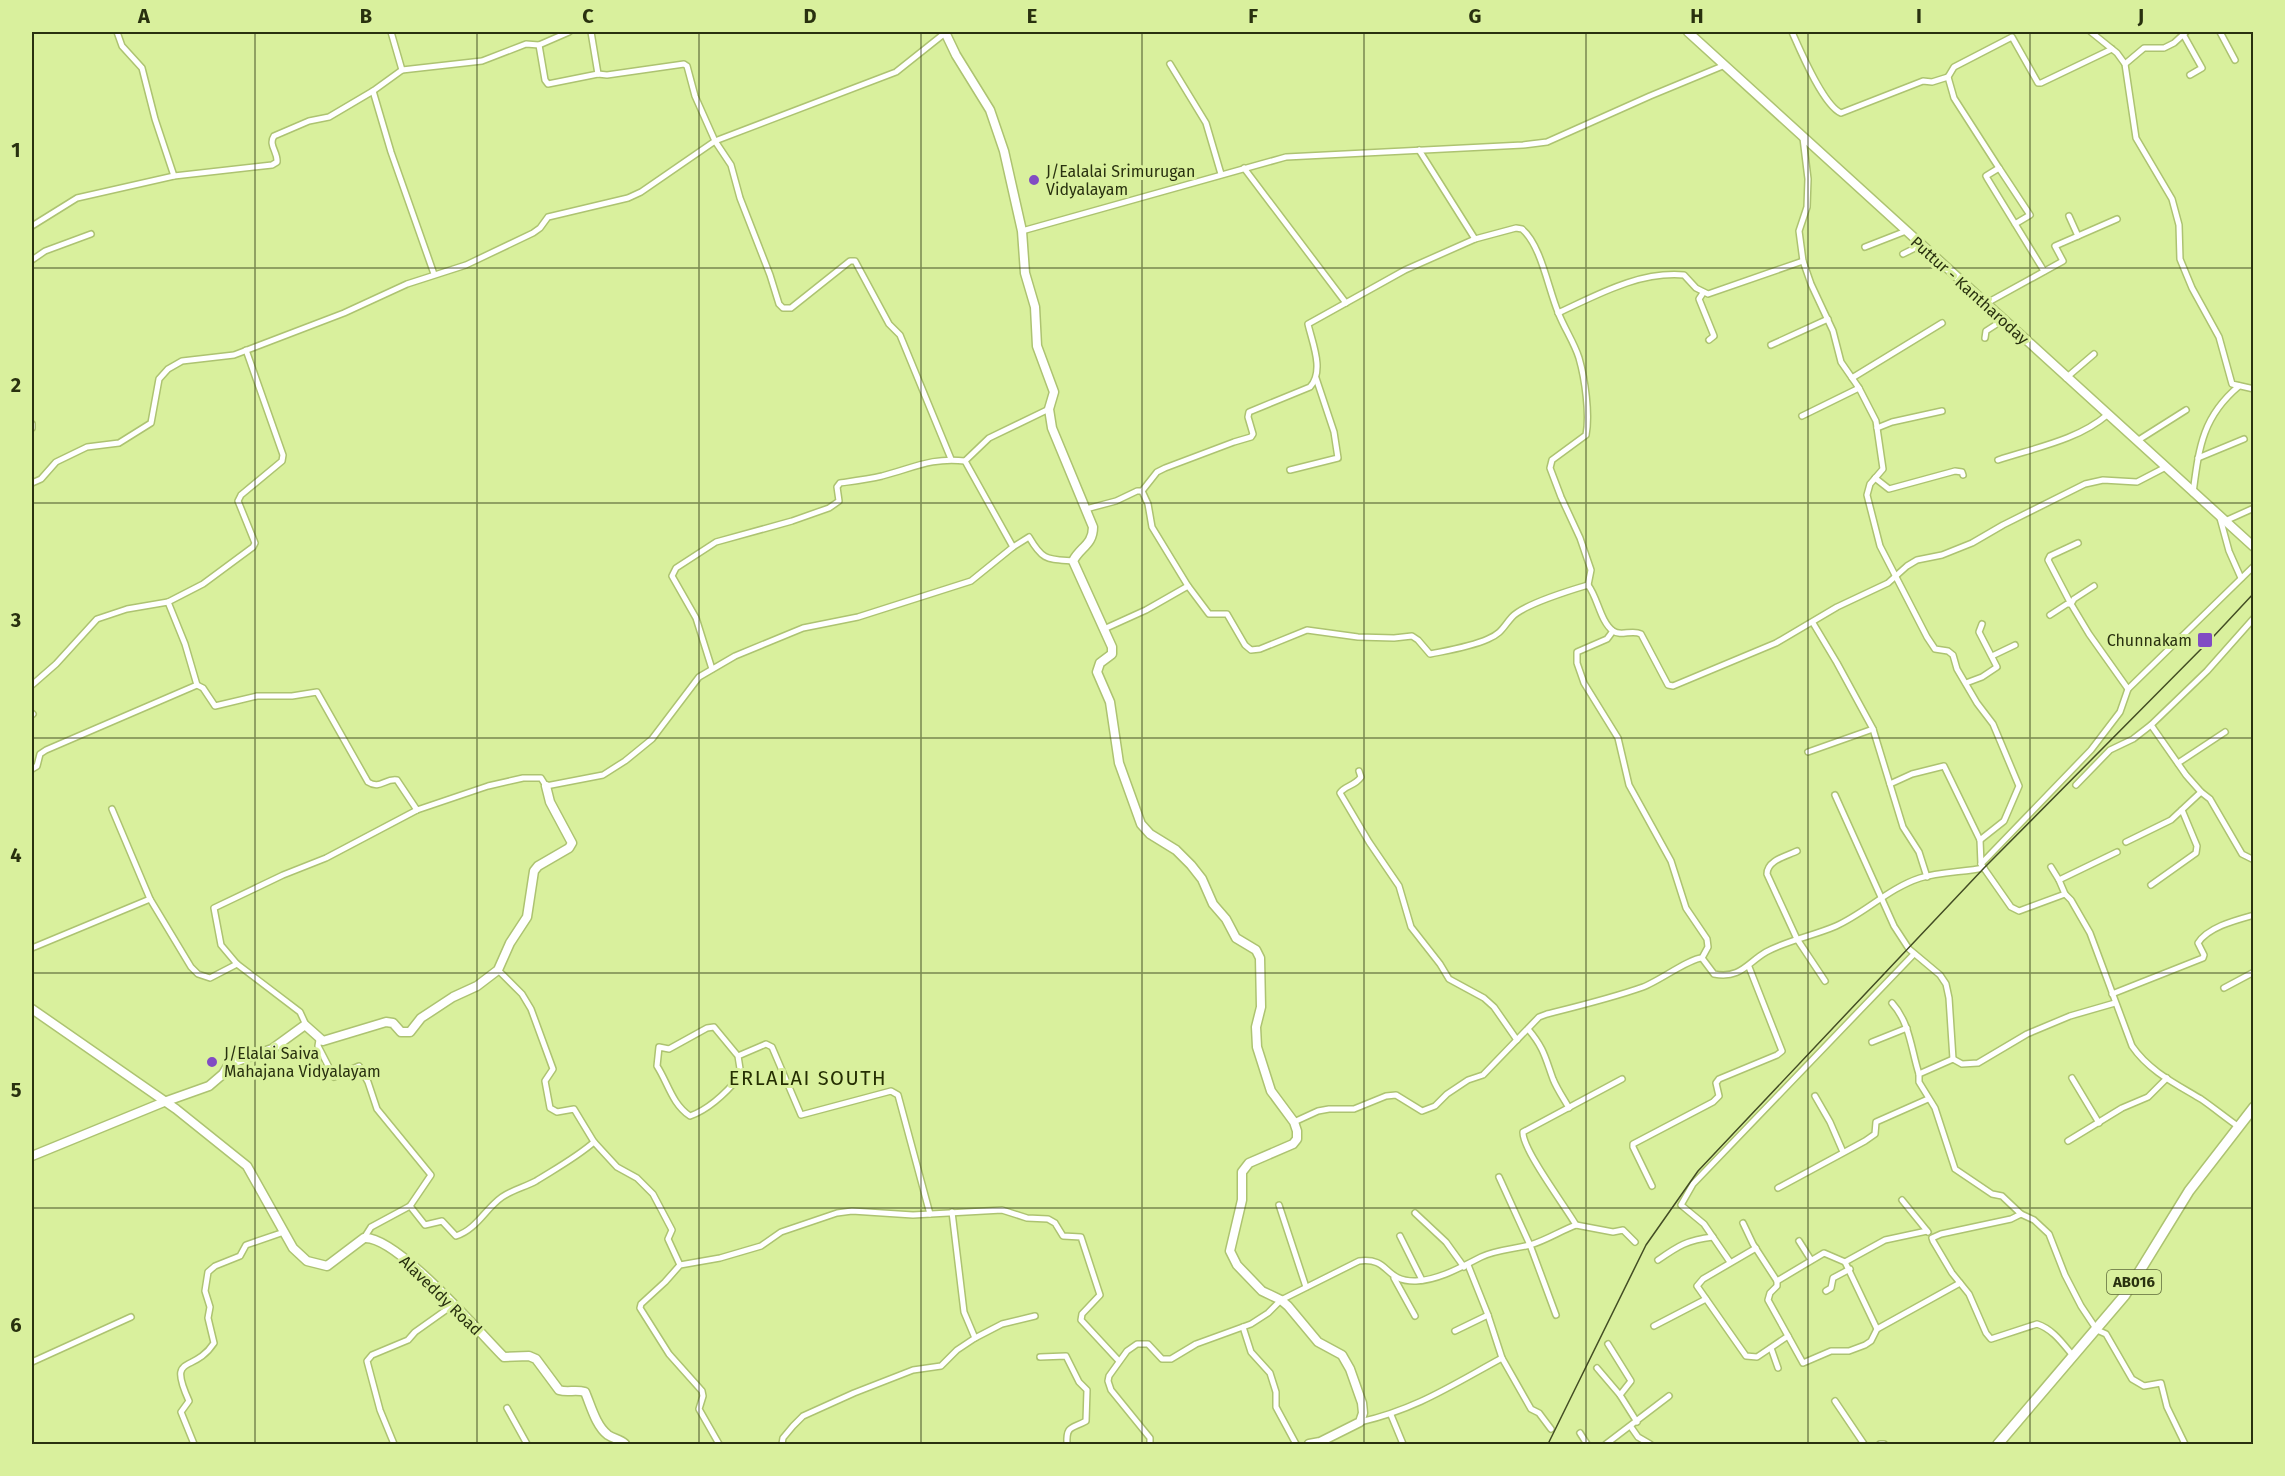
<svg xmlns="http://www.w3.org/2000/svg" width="2285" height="1476" font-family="'Fira Sans',sans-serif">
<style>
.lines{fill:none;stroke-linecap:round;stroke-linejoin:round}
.street-casing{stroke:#adc371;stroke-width:8}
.secondary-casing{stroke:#adc371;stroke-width:11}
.primary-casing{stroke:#adc371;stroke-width:12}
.street{stroke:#fff;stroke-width:5}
.secondary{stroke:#fff;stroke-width:8}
.primary{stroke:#fff;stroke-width:9}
.rail{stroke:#434d24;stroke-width:1.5}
.grid{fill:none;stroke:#29310f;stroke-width:1.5;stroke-opacity:0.55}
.poi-dot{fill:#814cc3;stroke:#d9f09d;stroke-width:2}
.labels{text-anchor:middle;stroke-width:6;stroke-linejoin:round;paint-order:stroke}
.shield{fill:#d9f09d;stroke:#5e6a3a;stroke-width:1.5}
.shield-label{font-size:15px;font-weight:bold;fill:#29310f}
.poi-label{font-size:16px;fill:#29310f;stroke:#d9f09d;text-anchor:start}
.street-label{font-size:16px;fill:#29310f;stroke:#d9f09d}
.quarter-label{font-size:20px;letter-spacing:1.5px;fill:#252f02;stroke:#d9f09d}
.neatline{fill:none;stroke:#29310f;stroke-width:2}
.grid-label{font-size:20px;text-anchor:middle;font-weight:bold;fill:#29310f}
</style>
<rect width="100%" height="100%" fill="#d9f09d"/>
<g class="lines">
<defs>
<g id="street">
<path d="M 117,32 L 122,46 L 142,68 L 155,119 L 174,176"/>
<path d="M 391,32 L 402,70"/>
<path d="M 591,32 L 598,74"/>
<path d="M 1792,32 C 1800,50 1823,105 1841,113 L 1923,81 L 1932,82 L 1948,77"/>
<path d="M 2091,32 L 2117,53 L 2125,64 L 2136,138 L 2172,199 L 2179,225 L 2180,259 L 2192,288 L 2219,337 L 2232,384 L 2254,389"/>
<path d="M 2220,32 L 2235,60"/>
<path d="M 2183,34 L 2202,68 L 2190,75"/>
<path d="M 539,45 L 545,80 L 548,84 L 598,74 L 607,75 L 684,64 L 687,66 L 695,96 L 715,141 L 731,165 L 740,198 L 770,275 L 779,304 L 783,308 L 791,308 L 850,261 L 855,261 L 889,324 L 900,335 L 951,459"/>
<path d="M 1170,64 L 1206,123 L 1221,174"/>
<path d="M 2125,64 L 2144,48 L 2164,48 L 2174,43 L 2186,32"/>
<path d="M 373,91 L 391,152 L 434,274"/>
<path d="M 1803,138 L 1808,179 L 1807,207 L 1799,231 L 1803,261 L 1811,284 L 1833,331 L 1841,362 L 1859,388 L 1876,421 L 1883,469 L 1870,484 L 1867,495 L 1880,546 L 1927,637 L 1935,649 L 1948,651 L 1953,655 L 1957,669 L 1977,703 L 1993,724 L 2019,786 L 2004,821 L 1980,840"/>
<path d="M 1419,150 L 1475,239 L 1516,228 L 1522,229 C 1541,245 1548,288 1558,312 C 1564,328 1574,342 1579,358 C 1585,379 1590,414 1586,435 L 1552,460 L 1550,468 L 1561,497 L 1580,538 L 1591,570 L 1588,585"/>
<path d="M 1244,168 L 1346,303"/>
<path d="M 1999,168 L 1954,98 L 1948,77 L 1954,67 L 2012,37 L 2038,83 L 2041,83 L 2112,49"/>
<path d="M 2069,216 L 2078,236"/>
<path d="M 2015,224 L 2030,215 L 1999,168 L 1986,176 L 1987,178 L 2044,271"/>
<path d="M 32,226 L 77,198 L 174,176 L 272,165 L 277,162 C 278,152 268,145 274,136 L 309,121 L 329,117 L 373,91 L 402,70 L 482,61 L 526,44 L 539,45 L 569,32"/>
<path d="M 1022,231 L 1286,157 L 1523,145 L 1547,142 L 1650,96 L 1725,65"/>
<path d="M 1865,247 L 1906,231"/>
<path d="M 1903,254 L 1921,245"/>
<path d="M 32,260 L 45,251 L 91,234"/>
<path d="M 1703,293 L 1699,299 L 1714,336 L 1709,340"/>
<path d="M 1985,304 L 2063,261 L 2055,246 L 2117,219"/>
<path d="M 1558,313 C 1597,295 1639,271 1684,275 L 1696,288 L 1708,294 L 1803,261"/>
<path d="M 1985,338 L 1986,331 L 2003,320"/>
<path d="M 1771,345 L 1828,319"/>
<path d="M 1852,378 L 1942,323"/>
<path d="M 2066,378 L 2094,354"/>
<path d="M 1049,409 L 989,438 L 965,461 L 1013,547 L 1029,537 C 1043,561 1047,559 1073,561"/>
<path d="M 1802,416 L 1859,388"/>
<path d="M 32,424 L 32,428"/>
<path d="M 1877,428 L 1892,422 L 1942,411"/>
<path d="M 2137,441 L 2186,410"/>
<path d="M 2198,458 L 2244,439"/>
<path d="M 1998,460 C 2034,448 2078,440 2107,415"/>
<path d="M 1290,470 L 1338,458 L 1334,432 L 1316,378"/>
<path d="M 1875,478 L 1889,489 L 1955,471 L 1962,472 L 1963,475"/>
<path d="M 32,483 L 41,479 L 56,462 L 87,447 L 119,443 L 151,423 L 159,379 L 168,369 L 182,361 L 234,355 L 344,313 L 407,284 L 466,265 L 533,233 L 540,228 L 548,217 L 628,198 L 641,192 L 715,141 L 896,72 L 945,33"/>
<path d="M 1142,491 L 1148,504 L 1152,527 L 1188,586"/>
<path d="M 2193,493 C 2199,448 2202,417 2239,386"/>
<path d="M 1086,509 L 1116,501 L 1137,491 L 1142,491 L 1157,472 L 1165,468 L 1234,442 L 1251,437 L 1253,434 L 1248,417 L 1249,412 L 1310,387 C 1325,371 1312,342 1308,324 L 1405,270 L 1475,239"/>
<path d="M 2220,518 L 2229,551 L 2241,578"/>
<path d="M 2225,521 L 2254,508"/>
<path d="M 2094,586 L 2074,599 L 2071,604 L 2089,634 L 2128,689"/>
<path d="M 2050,615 L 2067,604 L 2071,604 L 2048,560 L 2050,556 L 2078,543"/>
<path d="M 1813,623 L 1837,663 L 1873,729 L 1903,827 L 1919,852 L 1927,877"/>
<path d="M 1104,629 L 1146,610 L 1188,586 L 1209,614 L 1227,614 L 1245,645 L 1251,650 L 1260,649 L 1307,630 L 1358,637 L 1394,638 L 1412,636 L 1418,640 L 1430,654 C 1450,650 1470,647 1488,639 C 1502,633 1503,627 1512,617 C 1523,605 1571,590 1588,585 C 1598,598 1600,621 1613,631 C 1621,637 1632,629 1641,634 L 1668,685 L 1673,686 L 1776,643 L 1837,607 L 1888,583 L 1907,566 L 1917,560 L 1942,555 L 1972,543 L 2003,525 L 2085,484 L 2103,480 L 2137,482 L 2166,467"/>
<path d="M 1613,631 L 1607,639 L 1577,652 L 1577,663 L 1584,683 L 1618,738 L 1629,785 L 1671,861 L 1686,908 L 1707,939 L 1708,947 L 1702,958"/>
<path d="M 1992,656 L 2015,645"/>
<path d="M 712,669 L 696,618 L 672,576 L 676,568 L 716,542 L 792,521 L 829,508 L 839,501 L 837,487 L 840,483 C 854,481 869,479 882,476 C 913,468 932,457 965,461"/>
<path d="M 1966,683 L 1982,677 L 1997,667 L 1979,632 L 1982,624"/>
<path d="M 32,685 L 56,664 L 97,619 L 127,609 L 168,602"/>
<path d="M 197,685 L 185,644 L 168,602 L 203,584 L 253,547 L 255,543 L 238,501 L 241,495 L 282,461 L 283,455 L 246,350"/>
<path d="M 32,715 L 33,714"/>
<path d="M 2151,725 L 2186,775 L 2201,792 L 2210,799 L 2242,854 L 2254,860"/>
<path d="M 1808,752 L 1873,729"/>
<path d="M 2178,763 L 2225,732"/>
<path d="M 32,769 L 37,766 L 40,754 L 46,750 L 197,685 L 203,688 L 215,706 L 257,696 L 292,696 L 317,692 L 368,782 C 380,790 385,778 397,780 L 417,810"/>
<path d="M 1359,771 L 1361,777 C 1355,786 1344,786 1340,793 L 1369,842 L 1399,886 L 1411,927 L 1440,964 L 1449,979 L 1484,998 L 1494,1007 L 1517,1040"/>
<path d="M 1890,784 L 1912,774 L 1944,766 L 1980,840 L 1981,864 L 2011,907 L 2019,911 L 2065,894 L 2071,900 L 2090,933 L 2132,1046 C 2149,1071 2176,1084 2201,1099 C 2214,1108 2226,1118 2239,1127"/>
<path d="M 2076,785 L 2110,750 L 2133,739 L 2151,725 L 2207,671 L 2254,618"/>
<path d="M 1835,795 L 1894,926 L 1909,949 L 1940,975 L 1946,984 L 1949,998 L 1953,1059"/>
<path d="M 112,809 L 150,899 L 191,967 L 198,974 L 210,978 L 237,964"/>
<path d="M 2126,842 L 2171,820 L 2201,792"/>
<path d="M 1797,851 C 1787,856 1767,860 1767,874 L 1797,939 L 1825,981"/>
<path d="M 1981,864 L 2091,750 L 2120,712 L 2128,689 L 2254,566"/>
<path d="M 2051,867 L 2059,880 L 2065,894"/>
<path d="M 2059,880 L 2117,852"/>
<path d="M 2151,885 L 2196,853 L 2197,846 L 2182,810"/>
<path d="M 32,948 L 150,899"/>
<path d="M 498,970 L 522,994 L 531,1009 L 553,1069 L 545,1081 L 550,1108 L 557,1112 L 574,1109 L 594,1142 L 617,1167 L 637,1178 L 653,1194 L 672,1230 L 668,1239 L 680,1265"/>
<path d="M 2224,988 L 2254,972"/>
<path d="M 2112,994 L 2203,958 L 2204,955 L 2198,943 C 2208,927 2236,920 2254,915"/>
<path d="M 1892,1003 C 1910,1023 1911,1049 1919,1074"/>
<path d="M 2115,1003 L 2070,1016 L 2027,1034 L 1978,1063 L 1962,1064 L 1953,1059 L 1919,1074 L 1919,1082 L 1935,1108 L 1955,1169 L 1992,1194 L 2002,1196 L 2021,1214 L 2034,1220 L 2049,1234 L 2065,1275 L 2081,1306 L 2097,1330 L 2106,1334 L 2132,1379 L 2144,1386 L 2161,1383 L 2167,1407 L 2185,1444"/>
<path d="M 306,1025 L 300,1012 L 237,964 L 221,945 L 214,908 L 283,875 L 326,858 L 417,810 L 488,786 L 523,778 L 541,778 L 546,786 L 603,775 L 625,761 L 652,739 L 699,677 L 735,656 L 803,628 L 858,617 L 971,581 L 1013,547"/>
<path d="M 1528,1029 C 1544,1048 1545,1057 1553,1079 C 1557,1089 1564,1099 1569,1108"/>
<path d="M 319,1040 L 318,1046 L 334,1077 L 359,1066 L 368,1082 L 377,1109 L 431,1175 L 410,1206 L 371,1227 L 364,1238"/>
<path d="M 1872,1042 L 1907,1028"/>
<path d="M 738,1056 L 714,1027 L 707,1028 L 669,1049 L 659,1047 L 657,1066 C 668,1083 672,1104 690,1116 C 710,1109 727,1092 741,1075 L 738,1056 L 766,1044 L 772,1047 L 801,1115 L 891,1091 L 898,1095 L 930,1214"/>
<path d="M 2072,1078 L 2099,1123"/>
<path d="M 1815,1096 L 1830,1122 L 1843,1152"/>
<path d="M 1294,1122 L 1318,1111 L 1329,1109 L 1354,1109 L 1386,1096 L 1396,1095 L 1422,1111 L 1435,1106 L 1447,1094 L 1468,1080 L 1483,1075 L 1539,1017 L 1547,1014 C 1579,1006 1612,998 1643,987 C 1659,981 1690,958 1702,958 L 1714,974 C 1741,979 1747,963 1766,952 C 1788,940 1813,936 1836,926 C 1865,913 1889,888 1920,878 C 1939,872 1964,872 1984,868"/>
<path d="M 2068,1141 L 2122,1108 L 2148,1097 L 2167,1078"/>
<path d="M 1499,1177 L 1530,1245 L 1556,1315"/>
<path d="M 1652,1186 L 1633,1147 L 1633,1144 L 1713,1102 L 1719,1096 L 1716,1083 L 1719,1079 L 1777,1055 L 1782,1051 L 1749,967"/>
<path d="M 1778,1188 L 1865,1141 L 1875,1134 L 1876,1122 L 1928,1099"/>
<path d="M 1902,1200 L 1928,1232"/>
<path d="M 1279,1205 L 1306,1287"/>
<path d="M 410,1206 L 425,1225 L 442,1221 L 456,1236 C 477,1229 485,1209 502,1197 C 512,1190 525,1187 536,1181 C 555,1169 577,1157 594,1142"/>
<path d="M 952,1212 L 964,1312 L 975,1338"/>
<path d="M 1415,1213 L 1446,1242 L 1464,1267"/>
<path d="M 2021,1214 L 2011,1219 L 1941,1234 L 1932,1238 L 1933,1241 L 1952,1273 L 1969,1294 L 1986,1333 L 1991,1339 L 2037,1324 C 2053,1329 2063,1344 2074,1357"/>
<path d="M 1743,1223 L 1753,1244 L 1777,1281 L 1777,1286 L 1770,1293 L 1768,1300 L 1803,1363 L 1831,1351 L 1849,1351 L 1865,1345 L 1871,1341 L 1877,1329 L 1960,1283"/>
<path d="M 1576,1225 C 1565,1206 1522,1149 1523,1132 L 1622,1079"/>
<path d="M 1400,1236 L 1422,1280"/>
<path d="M 1799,1241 L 1811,1260"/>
<path d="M 1756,1248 L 1703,1279 L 1697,1286 L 1746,1356 L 1757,1357 L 1788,1336"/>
<path d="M 1658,1260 C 1678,1246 1687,1240 1713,1237"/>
<path d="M 1730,1262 L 1704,1224 L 1681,1205 L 1693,1184 L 1914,954"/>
<path d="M 1845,1262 L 1885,1240 L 1927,1231"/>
<path d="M 1468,1265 L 1488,1315 L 1502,1358 L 1531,1409 L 1539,1413 L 1551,1429"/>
<path d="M 1394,1278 L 1415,1316"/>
<path d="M 1777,1281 L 1824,1253 L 1845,1262 L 1877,1329"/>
<path d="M 1826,1291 L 1831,1288 L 1833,1278 L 1850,1269"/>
<path d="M 1654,1326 L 1706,1299"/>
<path d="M 1243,1327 L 1251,1352 L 1270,1373 L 1276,1392 L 1276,1407 L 1296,1444"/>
<path d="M 1455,1331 L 1488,1315"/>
<path d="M 1608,1344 L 1631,1381 L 1620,1395"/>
<path d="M 1771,1348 L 1778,1368"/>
<path d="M 1040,1357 L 1066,1356 L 1079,1382 L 1087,1390 L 1086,1421 C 1072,1429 1066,1425 1067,1444"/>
<path d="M 32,1362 L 131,1317"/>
<path d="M 1597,1368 L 1620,1395 L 1637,1422"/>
<path d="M 1835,1401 L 1864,1444"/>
<path d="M 507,1408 L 527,1444"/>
<path d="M 1391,1415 L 1403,1444"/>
<path d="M 1360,1422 C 1417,1409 1452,1385 1502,1358"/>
<path d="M 1631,1427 L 1638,1437 L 1650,1444"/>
<path d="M 1580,1433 L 1587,1444"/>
<path d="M 194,1444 L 181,1412 L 189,1401 C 167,1352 193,1375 214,1343 L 208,1318 L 210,1307 L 205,1291 L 208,1272 L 215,1266 L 240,1256 L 246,1245 L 284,1232"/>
<path d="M 394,1444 L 380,1410 L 367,1361 L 372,1355 L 408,1340 L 415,1332 L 453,1305"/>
<path d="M 719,1444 L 699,1409 L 703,1396 L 702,1391 L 669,1354 L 640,1308 L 641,1304 L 665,1282 L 680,1265 L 720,1258 L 761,1246 L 781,1232 L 837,1213 L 852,1211 L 913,1215 L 1002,1210 L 1027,1218 L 1048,1219 L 1055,1223 L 1063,1236 L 1081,1237 L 1100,1295 L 1082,1314 L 1081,1320 L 1119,1361"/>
<path d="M 782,1444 L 783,1438 L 793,1426 L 803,1416 L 854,1393 L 913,1370 L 941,1366 L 957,1350 L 975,1338 L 1002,1324 L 1035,1316"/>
<path d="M 1150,1444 L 1150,1438 L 1111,1390 L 1108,1381 L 1109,1376 L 1127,1351 L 1137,1344 L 1148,1344 L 1162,1359 L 1171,1359 L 1196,1344 L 1251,1324 L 1268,1313 L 1281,1300 L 1359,1261 C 1391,1257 1383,1282 1416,1281 C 1439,1280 1461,1267 1481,1257 C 1495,1250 1514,1249 1530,1245 C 1547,1240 1560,1231 1576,1225 L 1613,1232 L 1623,1230 L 1635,1242"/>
<path d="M 1606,1444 L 1669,1396"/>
<path d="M 1880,1444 L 1884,1444"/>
</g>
<g id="secondary">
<path d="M 945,32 L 956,55 L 990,110 L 1004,151 L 1022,231 L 1025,273 L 1035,307 L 1037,346 L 1054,392 L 1049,409 L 1052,428 L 1093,527 C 1093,545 1080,547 1073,561 L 1112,647 L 1112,654 L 1100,663 L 1097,672 L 1110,702 L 1119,763 L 1141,824 L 1150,834 L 1176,850 L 1191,865 L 1202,879 L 1213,904 L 1226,919 L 1236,938 L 1256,950 L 1260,958 L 1261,1007 L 1256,1027 L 1257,1047 L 1271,1091 L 1294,1122 L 1297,1131 L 1297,1139 L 1293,1144 L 1249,1163 L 1242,1172 L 1242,1200 L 1230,1251 L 1237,1265 L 1262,1291 L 1281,1300 L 1288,1306 L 1318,1342 L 1342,1355 L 1350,1369 L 1362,1403 L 1363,1413 L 1360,1422 L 1320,1442 L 1309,1444"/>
<path d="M 1688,32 L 2254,547"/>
<path d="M 32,1009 L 176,1109 L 247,1166 L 293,1248 L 307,1261 L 327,1266 L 364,1238 C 396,1235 479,1332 504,1357 L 529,1356 L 536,1359 L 559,1390 C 568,1393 575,1389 585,1392 C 591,1406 596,1426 608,1435 C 614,1439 620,1439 625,1444"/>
<path d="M 32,1156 L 164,1102 L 209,1086 L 223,1074 L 229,1064 L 272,1049 L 305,1025 L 323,1041 L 386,1022 L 393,1023 L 401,1032 L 410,1032 L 421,1018 L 453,997 L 477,986 L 498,970 L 510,943 L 527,917 L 534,871 L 538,866 L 569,848 L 572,843 L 550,802 L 546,786"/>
</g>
<path id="primary" d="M 1998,1444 L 2125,1295 L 2189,1191 L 2254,1107"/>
</defs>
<!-- street casing -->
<use href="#street" class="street-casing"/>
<!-- secondary casing -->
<use href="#secondary" class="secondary-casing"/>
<!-- primary casing -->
<use href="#primary" class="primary-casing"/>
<!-- street -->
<use href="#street" class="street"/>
<!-- secondary -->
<use href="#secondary" class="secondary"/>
<!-- primary -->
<use href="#primary" class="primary"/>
<!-- rail -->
<path class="rail" d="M 1548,1444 L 1646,1245 L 1698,1171 L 1984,868 L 2213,637 L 2254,593"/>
</g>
<!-- grid -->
<path class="grid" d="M 255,32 L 255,1444M 477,32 L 477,1444M 699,32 L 699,1444M 921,32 L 921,1444M 1142,32 L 1142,1444M 1364,32 L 1364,1444M 1586,32 L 1586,1444M 1808,32 L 1808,1444M 2030,32 L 2030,1444M 32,268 L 2254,268M 32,503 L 2254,503M 32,738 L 2254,738M 32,973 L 2254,973M 32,1208 L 2254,1208"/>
<!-- markers -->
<g class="poi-dot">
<circle cx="1034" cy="180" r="6"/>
<rect x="2197" y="632" width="16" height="16" rx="3"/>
<circle cx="212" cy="1062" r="6"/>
</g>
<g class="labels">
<!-- shield labels -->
<rect class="shield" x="2107" y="1270" width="54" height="24" rx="4.5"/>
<g class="shield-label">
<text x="2134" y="1287">AB016</text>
</g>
<!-- poi labels -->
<g class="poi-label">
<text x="1046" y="177">J/Ealalai Srimurugan<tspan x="1046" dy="18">Vidyalayam</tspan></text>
<text x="2192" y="646" text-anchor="end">Chunnakam</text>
<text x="224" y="1059">J/Elalai Saiva<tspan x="224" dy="18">Mahajana Vidyalayam</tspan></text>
</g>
<!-- street labels -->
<g class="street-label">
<text transform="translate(1970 290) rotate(42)" y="6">Puttur - Kantharoday</text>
<text transform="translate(441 1295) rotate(44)" y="6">Alaveddy Road</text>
</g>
<!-- quarter labels -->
<g class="quarter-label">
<text x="808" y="1085">ERLALAI SOUTH</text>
</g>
</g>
<!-- border -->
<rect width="2285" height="1476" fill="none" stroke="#d9f09d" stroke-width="66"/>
<rect x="33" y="33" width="2219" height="1410" class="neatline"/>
<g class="grid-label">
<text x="144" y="23">A</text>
<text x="366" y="23">B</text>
<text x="588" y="23">C</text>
<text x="810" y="23">D</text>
<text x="1032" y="23">E</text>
<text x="1253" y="23">F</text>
<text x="1475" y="23">G</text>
<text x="1697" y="23">H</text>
<text x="1919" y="23">I</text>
<text x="2141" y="23">J</text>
<text x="16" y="157">1</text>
<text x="16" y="392">2</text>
<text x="16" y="627">3</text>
<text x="16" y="862">4</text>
<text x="16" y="1097">5</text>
<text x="16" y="1332">6</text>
</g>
</svg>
